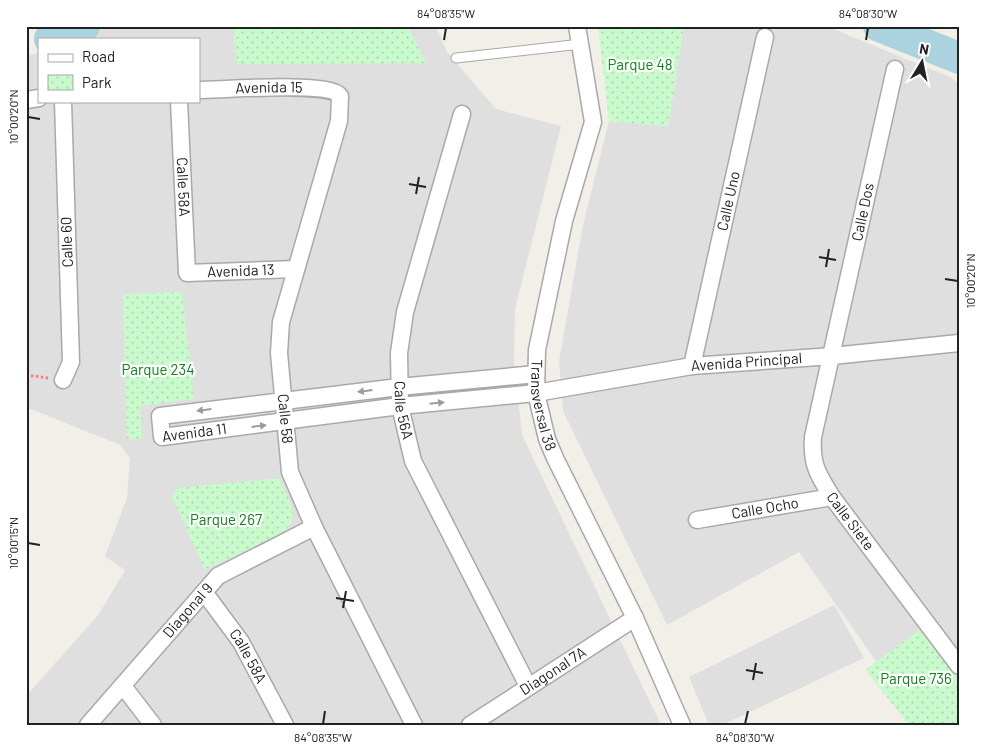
<svg xmlns="http://www.w3.org/2000/svg" width="985" height="751" font-family="Barlow,sans-serif">
<style>
.residential{fill:#e0dfdf}
.park{fill:url(#park-dots)}
.lines{fill:none;stroke-linecap:round;stroke-linejoin:round}
.river{stroke:#aad3df;stroke-width:32}
.service-casing{stroke:#a9a9a9;stroke-width:11}
.minor-casing{stroke:#a9a9a9;stroke-width:19}
.path{stroke:#fa8072;stroke-width:3;stroke-dasharray:2.5 2.5;stroke-linecap:butt}
.service{stroke:#fff;stroke-width:9}
.minor{stroke:#fff;stroke-width:16}
.oneway{fill:#9c9c9c}
.ticks{fill:none;stroke:#222;stroke-width:2}
.labels{text-anchor:middle;stroke-width:4.5;stroke-linejoin:round;paint-order:stroke}
.park-label{font-size:15px;fill:#0c8416;stroke:#fff}
.street-label{font-size:15px;fill:#222;stroke:#fff}
.neatline{fill:none;stroke:#222;stroke-width:2}
.ticks-label{font-size:12px;text-anchor:middle;fill:#222}
</style>
<defs>
<pattern id="park-dots" width="8" height="8" patternUnits="userSpaceOnUse" patternTransform="scale(1.25)"><rect width="8" height="8" fill="#c8facc"/><path d="M2 2h.1M6 6h.1" fill="none" stroke="#acd6af" stroke-width="1.8" stroke-linecap="round"/></pattern>
</defs>
<rect width="100%" height="100%" fill="#f2efe9"/>
<!-- residential -->
<g class="residential">
<path d="M 110,26 L 436,26 L 447,52 L 496,109 L 561,126 L 515,309 L 514,361 L 522,435 L 661,725 L 26,725 L 26,696 L 99,614 L 125,570 L 105,556 L 127,498 L 130,458 L 120,445 L 26,407 L 26,57 L 39,52 L 39,101 L 199,101 L 199,39 L 75,39 Z"/>
<path d="M 684,26 L 826,26 L 950,77 L 959,83 L 959,725 L 921,725 L 799,552 L 667,625 L 563,411 L 559,361 L 583,225 L 609,121 L 668,126 Z"/>
<path d="M 834,605 L 864,658 L 722,725 L 709,725 L 689,677 Z"/>
</g>
<!-- park -->
<g class="park">
<path d="M 233,26 L 408,26 L 426,63 L 237,64 Z"/>
<path d="M 615,26 L 684,26 L 668,126 L 609,121 L 598,28 Z"/>
<path d="M 182,292 L 194,399 L 140,406 L 142,439 L 127,439 L 123,294 Z"/>
<path d="M 279,478 C 287,498 303,515 283,532 L 205,570 L 172,497 L 177,488 Z"/>
<path d="M 922,628 L 959,679 L 959,725 L 909,725 L 865,670 Z"/>
</g>
<g class="lines">
<!-- river -->
<g class="river">
<path d="M 879,26 L 959,58"/>
<path d="M 50,39 L 84,26"/>
</g>
<defs>
<path id="service" d="M 456,58 L 581,44"/>
<g id="minor">
<path id="s1" d="M 577,26 L 593,122 L 564,221 L 537,350 L 536,393 L 547,439 L 555,458 L 635,618 L 682,725"/>
<path id="s2" d="M 895,69 L 813,437 C 811,464 818,475 832,497 L 959,666"/>
<path id="s3" d="M 199,90 C 220,90 331,81 340,96 L 339,121 L 281,322 L 279,353 L 290,472 L 314,527 L 414,725"/>
<path d="M 26,100 L 39,98"/>
<path id="s4" d="M 179,101 L 187,273 L 295,269"/>
<path id="s5" d="M 462,114 L 405,312 L 399,353 L 400,406 L 413,461 L 528,686"/>
<path id="s6" d="M 692,366 L 765,37"/>
<path id="s7" d="M 536,374 L 399,387 L 160,416 L 162,437 L 400,406 L 536,393 L 692,366 L 832,356 L 959,343"/>
<path d="M 63,380 L 71,362 L 63,101"/>
<path id="s8" d="M 697,520 L 832,497"/>
<path id="s9" d="M 204,592 L 241,642 L 285,725"/>
<path d="M 123,686 L 153,725"/>
<path id="s10" d="M 88,725 L 218,576 L 314,527"/>
<path id="s11" d="M 470,725 L 635,618"/>
</g>
</defs>
<!-- service casing -->
<use href="#service" class="service-casing"/>
<!-- minor casing -->
<use href="#minor" class="minor-casing"/>
<!-- path -->
<path class="path" d="M 26,375 L 48,378"/>
<!-- service -->
<use href="#service" class="service"/>
<!-- minor -->
<use href="#minor" class="minor"/>
</g>
<!-- one-way arrows -->
<defs><path id="oneway-solid" d="M-6-.8H1V-3.2L6.5 0L1 3.2V.8H-6Z" transform="scale(1.25)"/></defs>
<g class="oneway">
<use href="#oneway-solid" transform="translate(365 391) rotate(173)"/>
<use href="#oneway-solid" transform="translate(437 403) rotate(-6)"/>
<use href="#oneway-solid" transform="translate(204 410) rotate(173)"/>
<use href="#oneway-solid" transform="translate(259 426) rotate(-7)"/>
</g>
<!-- ticks -->
<path class="ticks" d="M 444,40 L 446,28M 866,40 L 868,28M 28,117 L 40,119M 409,184 L 426,187M 416,194 L 419,177M 819,257 L 836,260M 826,267 L 829,249M 945,279 L 958,281M 28,543 L 40,545M 336,598 L 354,601M 343,608 L 346,591M 746,670 L 763,673M 753,680 L 756,663M 323,724 L 325,711M 745,724 L 748,711"/>
<g class="labels">
<!-- park labels -->
<g class="park-label">
<text x="640" y="70">Parque 48</text>
<text x="158" y="375">Parque 234</text>
<text x="226" y="525">Parque 267</text>
<text x="916" y="684">Parque 736</text>
</g>
<!-- street labels -->
<g class="street-label">
<text dy="5" stroke="none"><textPath href="#s3" startOffset="70">Avenida 15</textPath></text>
<text dy="5" stroke="none"><textPath href="#s4" startOffset="86">Calle 58A</textPath></text>
<text dy="5" stroke="none"><textPath href="#s6" startOffset="169">Calle Uno</textPath></text>
<text transform="translate(863 212) rotate(-78)" y="5">Calle Dos</text>
<text transform="translate(67 242) rotate(-92)" y="5">Calle 60</text>
<text dy="5" stroke="none"><textPath href="#s4" startOffset="226">Avenida 13</textPath></text>
<text dy="5" stroke="none"><textPath href="#s7" startOffset="989">Avenida Principal</textPath></text>
<text dy="5" stroke="none"><textPath href="#s1" startOffset="388">Transversal 38</textPath></text>
<text dy="5" stroke="none"><textPath href="#s5" startOffset="305">Calle 56A</textPath></text>
<text dy="5" stroke="none"><textPath href="#s3" startOffset="474">Calle 58</textPath></text>
<text dy="5" stroke="none"><textPath href="#s7" startOffset="432">Avenida 11</textPath></text>
<text dy="5" stroke="none"><textPath href="#s8" startOffset="69">Calle Ocho</textPath></text>
<text dy="5" stroke="none"><textPath href="#s2" startOffset="472">Calle Siete</textPath></text>
<text dy="5" stroke="none"><textPath href="#s10" startOffset="152">Diagonal 9</textPath></text>
<text dy="5" stroke="none"><textPath href="#s9" startOffset="78">Calle 58A</textPath></text>
<text dy="5" stroke="none"><textPath href="#s11" startOffset="99">Diagonal 7A</textPath></text>
</g>
</g>
<!-- border -->
<rect width="985" height="751" fill="none" stroke="#ffffff" stroke-width="55"/>
<!-- legend -->
<rect x="38" y="38" width="162" height="65" fill="#ffffff" stroke="#a7a7a7"/>
<rect x="48" y="54" width="25" height="8" fill="#ffffff" stroke="#a7a7a7"/>
<text x="82" y="62" font-size="15" fill="#222222">Road</text>
<rect x="48" y="75" width="25" height="15" fill="url(#park-dots)" stroke="#a7a7a7"/>
<text x="82" y="88" font-size="15" fill="#222222">Park</text>
<!-- north arrow -->
<g transform="translate(922 62) rotate(10)" stroke="#ffffff" stroke-width="4" paint-order="stroke">
<path d="M0-4L9 19L0 12L-9 19Z" fill="#222222"/>
<text y="-8" font-size="14" font-weight="bold" text-anchor="middle" fill="#222222">N</text>
</g>
<rect x="28" y="28" width="930" height="696" class="neatline"/>
<g class="ticks-label">
<text x="446" y="18">84°08'35"W</text>
<text x="868" y="18">84°08'30"W</text>
<text transform="translate(14 117) rotate(-90)" y="4">10°00'20"N</text>
<text transform="translate(971 281) rotate(-90)" y="4">10°00'20"N</text>
<text transform="translate(14 543) rotate(-90)" y="4">10°00'15"N</text>
<text x="323" y="742">84°08'35"W</text>
<text x="745" y="742">84°08'30"W</text>
</g>
</svg>
